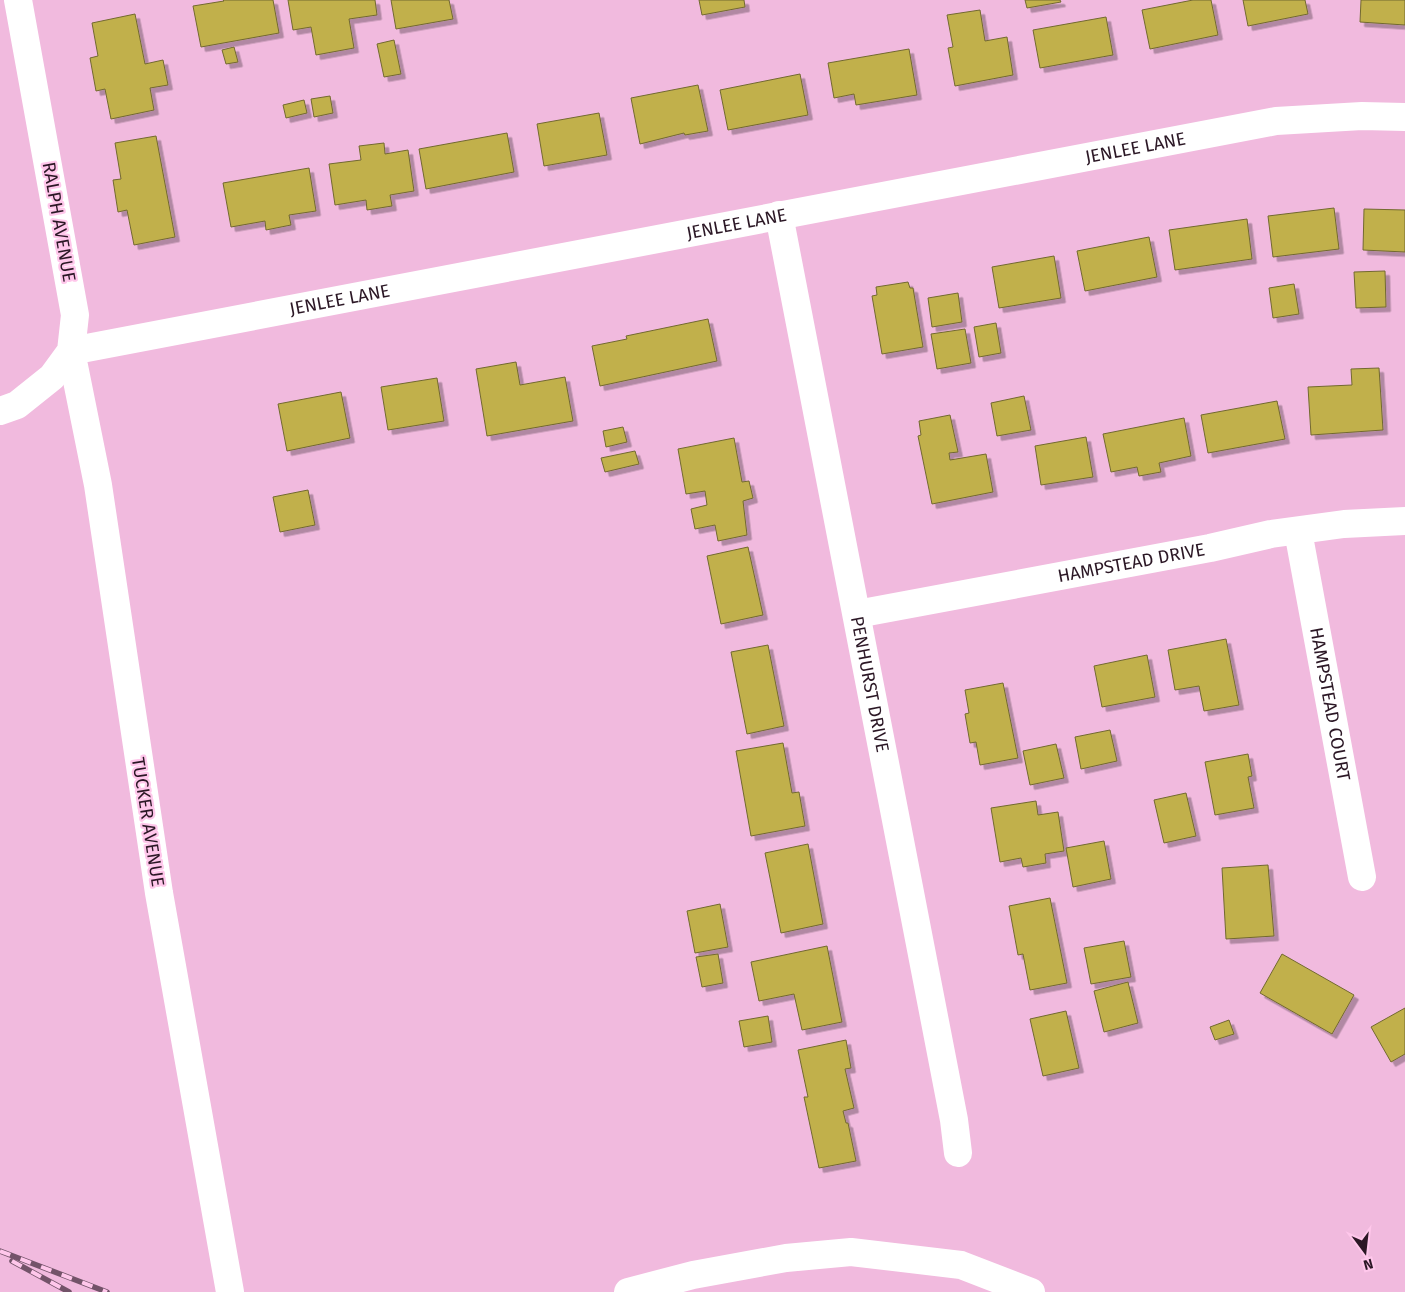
<svg xmlns="http://www.w3.org/2000/svg" width="1405" height="1292" font-family="'Fira Sans',sans-serif">
<style>
.building{fill:#c1b04b;stroke:#726930;filter:url(#shadow)}
.lines{fill:none;stroke-linecap:round;stroke-linejoin:round}
.minor{stroke:#fff;stroke-width:28}
.rail-casing{stroke:#735369;stroke-width:5.5}
.rail{stroke:#ffc7eb;stroke-width:4;stroke-dasharray:11;stroke-linecap:butt}
.labels{text-anchor:middle;stroke-width:4.5;stroke-linejoin:round;paint-order:stroke}
.street-label{font-size:18px;fill:#2b1725;stroke:#ffc7eb}
</style>
<defs>
<filter id="shadow"><feDropShadow dx="4.5" dy="4.5" stdDeviation="0" flood-color="#0004"/></filter>
</defs>
<rect width="100%" height="100%" fill="#f1bade"/>
<!-- building -->
<g class="building">
<path d="M 223,0 L 273,0 L 279,33 L 201,47 L 193,6 L 224,1 Z"/>
<path d="M 288,0 L 375,0 L 377,15 L 349,19 L 354,48 L 316,55 L 311,27 L 293,30 Z"/>
<path d="M 391,0 L 449,0 L 453,19 L 396,29 Z"/>
<path d="M 699,0 L 744,0 L 745,7 L 702,15 Z"/>
<path d="M 1025,0 L 1060,0 L 1061,2 L 1027,8 Z"/>
<path d="M 1193,0 L 1211,0 L 1218,35 L 1150,49 L 1142,10 Z"/>
<path d="M 1243,0 L 1305,0 L 1308,14 L 1248,26 Z"/>
<path d="M 1361,0 L 1405,0 L 1405,25 L 1360,22 Z"/>
<path d="M 980,10 L 985,41 L 1007,37 L 1013,75 L 955,86 L 948,48 L 953,47 L 947,15 Z"/>
<path d="M 135,14 L 145,64 L 163,60 L 168,85 L 150,88 L 154,110 L 111,119 L 105,89 L 96,91 L 90,58 L 98,56 L 92,23 Z"/>
<path d="M 1106,17 L 1113,55 L 1040,68 L 1033,30 Z"/>
<path d="M 394,40 L 401,74 L 384,77 L 377,44 Z"/>
<path d="M 234,47 L 238,62 L 226,64 L 222,50 Z"/>
<path d="M 909,49 L 917,95 L 856,105 L 854,94 L 834,98 L 828,63 Z"/>
<path d="M 800,74 L 808,115 L 728,130 L 720,90 Z"/>
<path d="M 698,85 L 708,131 L 685,135 L 684,133 L 640,144 L 631,98 Z"/>
<path d="M 330,96 L 333,113 L 314,117 L 311,99 Z"/>
<path d="M 304,100 L 307,113 L 286,118 L 283,105 Z"/>
<path d="M 599,113 L 607,155 L 544,166 L 537,124 Z"/>
<path d="M 507,133 L 514,172 L 426,189 L 419,149 Z"/>
<path d="M 156,136 L 175,237 L 134,245 L 127,210 L 118,212 L 113,180 L 121,179 L 115,143 Z"/>
<path d="M 384,143 L 385,154 L 408,150 L 414,191 L 390,195 L 392,206 L 367,210 L 366,200 L 335,205 L 329,164 L 361,160 L 359,146 Z"/>
<path d="M 309,168 L 316,211 L 289,215 L 291,225 L 266,230 L 265,221 L 231,227 L 223,183 Z"/>
<path d="M 1334,208 L 1339,249 L 1273,257 L 1268,216 Z"/>
<path d="M 1364,209 L 1405,210 L 1405,252 L 1363,250 Z"/>
<path d="M 1247,219 L 1252,259 L 1175,270 L 1169,230 Z"/>
<path d="M 1149,237 L 1157,277 L 1085,291 L 1077,251 Z"/>
<path d="M 1054,256 L 1061,298 L 999,308 L 992,267 Z"/>
<path d="M 1385,271 L 1386,307 L 1356,308 L 1354,272 Z"/>
<path d="M 908,282 L 910,288 L 913,288 L 923,347 L 882,354 L 872,296 L 877,295 L 876,287 Z"/>
<path d="M 1294,284 L 1299,314 L 1273,318 L 1269,288 Z"/>
<path d="M 958,293 L 962,322 L 932,327 L 928,298 Z"/>
<path d="M 708,319 L 717,361 L 600,386 L 592,346 L 627,339 L 626,336 Z"/>
<path d="M 996,323 L 1001,353 L 979,357 L 974,327 Z"/>
<path d="M 965,329 L 971,363 L 937,369 L 931,334 Z"/>
<path d="M 516,362 L 520,385 L 565,377 L 573,421 L 487,436 L 476,369 Z"/>
<path d="M 1379,368 L 1383,430 L 1311,435 L 1308,387 L 1352,385 L 1351,369 Z"/>
<path d="M 437,378 L 444,421 L 388,430 L 381,387 Z"/>
<path d="M 341,392 L 350,438 L 287,451 L 278,404 Z"/>
<path d="M 1024,396 L 1031,430 L 997,436 L 991,403 Z"/>
<path d="M 1277,401 L 1285,439 L 1208,453 L 1201,415 Z"/>
<path d="M 950,415 L 958,452 L 949,453 L 950,460 L 986,454 L 993,492 L 932,504 L 918,436 L 921,435 L 919,421 Z"/>
<path d="M 1184,418 L 1191,456 L 1159,463 L 1161,472 L 1139,476 L 1137,467 L 1111,472 L 1103,434 Z"/>
<path d="M 623,427 L 627,442 L 606,447 L 603,431 Z"/>
<path d="M 1086,437 L 1093,477 L 1041,485 L 1035,446 Z"/>
<path d="M 734,438 L 742,482 L 749,481 L 753,498 L 743,501 L 747,535 L 718,541 L 715,525 L 695,529 L 691,509 L 707,505 L 705,491 L 686,494 L 678,449 Z"/>
<path d="M 635,451 L 639,464 L 605,472 L 601,458 Z"/>
<path d="M 308,490 L 315,525 L 280,532 L 273,497 Z"/>
<path d="M 748,547 L 763,615 L 721,624 L 707,556 Z"/>
<path d="M 1226,639 L 1239,705 L 1204,711 L 1199,686 L 1175,690 L 1168,650 Z"/>
<path d="M 768,645 L 784,726 L 747,734 L 731,652 Z"/>
<path d="M 1147,655 L 1155,697 L 1102,707 L 1094,666 Z"/>
<path d="M 1003,683 L 1018,758 L 980,765 L 976,742 L 970,743 L 965,714 L 969,713 L 965,690 Z"/>
<path d="M 1110,730 L 1117,761 L 1081,769 L 1075,737 Z"/>
<path d="M 783,743 L 792,793 L 799,792 L 805,826 L 751,836 L 736,751 Z"/>
<path d="M 1056,744 L 1064,778 L 1030,785 L 1023,751 Z"/>
<path d="M 1248,754 L 1252,776 L 1248,777 L 1254,808 L 1215,815 L 1205,762 Z"/>
<path d="M 1186,793 L 1196,836 L 1164,843 L 1154,800 Z"/>
<path d="M 1036,801 L 1038,815 L 1058,812 L 1064,851 L 1045,854 L 1046,863 L 1023,867 L 1021,858 L 1000,862 L 991,808 Z"/>
<path d="M 1104,841 L 1111,879 L 1073,887 L 1066,848 Z"/>
<path d="M 808,844 L 823,924 L 781,933 L 765,853 Z"/>
<path d="M 1268,865 L 1274,936 L 1226,939 L 1222,868 Z"/>
<path d="M 1050,898 L 1067,983 L 1030,990 L 1023,954 L 1018,955 L 1009,906 Z"/>
<path d="M 720,904 L 728,947 L 695,953 L 687,911 Z"/>
<path d="M 1124,941 L 1131,977 L 1091,984 L 1084,948 Z"/>
<path d="M 827,946 L 842,1022 L 802,1030 L 794,994 L 759,1001 L 751,962 Z"/>
<path d="M 718,954 L 723,983 L 702,987 L 696,957 Z"/>
<path d="M 1282,954 L 1354,995 L 1332,1034 L 1260,993 Z"/>
<path d="M 1128,982 L 1138,1023 L 1104,1032 L 1094,991 Z"/>
<path d="M 1405,1008 L 1405,1054 L 1391,1062 L 1371,1027 Z"/>
<path d="M 1066,1011 L 1079,1068 L 1043,1076 L 1030,1019 Z"/>
<path d="M 768,1016 L 772,1042 L 744,1047 L 739,1021 Z"/>
<path d="M 1229,1020 L 1234,1034 L 1215,1040 L 1210,1027 Z"/>
<path d="M 846,1040 L 851,1068 L 845,1069 L 854,1108 L 843,1111 L 846,1123 L 848,1123 L 856,1161 L 819,1168 L 804,1097 L 808,1097 L 798,1050 Z"/>
</g>
<g class="lines">
<!-- minor -->
<g class="minor">
<path id="s1" d="M 779,215 L 954,1120 L 958,1153"/>
<path d="M 0,411 L 17,405 L 52,377 L 71,351 L 75,315 L 18,0"/>
<path id="s2" d="M 1298,531 L 1362,877"/>
<path id="s3" d="M 857,614 L 1210,548 L 1271,534 L 1344,524 L 1405,521"/>
<path id="s4" d="M 230,1292 L 159,893 L 98,485 L 71,351 L 1276,121 L 1362,116 L 1405,117"/>
<path d="M 628,1292 L 693,1275 L 786,1258 L 851,1252 L 961,1265 L 1031,1292"/>
</g>
<defs>
<g id="rail">
<path d="M 0,1251 L 107,1292"/>
<path d="M 12,1261 L 69,1292"/>
</g>
</defs>
<!-- rail casing -->
<use href="#rail" class="rail-casing"/>
<!-- rail -->
<use href="#rail" class="rail"/>
</g>
<g class="labels">
<!-- street labels -->
<g class="street-label">
<text dy="6" stroke="none"><textPath href="#s4" startOffset="2038">JENLEE LANE</textPath></text>
<text transform="translate(59 222) rotate(80)" y="6">RALPH AVENUE</text>
<text dy="6" stroke="none"><textPath href="#s4" startOffset="1632">JENLEE LANE</textPath></text>
<text dy="6" stroke="none"><textPath href="#s4" startOffset="1228">JENLEE LANE</textPath></text>
<text dy="6" stroke="none"><textPath href="#s3" startOffset="279">HAMPSTEAD DRIVE</textPath></text>
<text dy="6" stroke="none"><textPath href="#s1" startOffset="478">PENHURST DRIVE</textPath></text>
<text dy="6" stroke="none"><textPath href="#s2" startOffset="176">HAMPSTEAD COURT</textPath></text>
<text transform="translate(148 822) rotate(81)" y="6">TUCKER AVENUE</text>
</g>
</g>
<!-- north arrow -->
<g transform="translate(1365 1252) rotate(165)" stroke="#ffc7eb" stroke-width="4" paint-order="stroke">
<path d="M0-4L9 19L0 12L-9 19Z" fill="#2b1725"/>
<text y="-8" font-size="14" font-weight="bold" text-anchor="middle" fill="#2b1725">N</text>
</g>
</svg>
